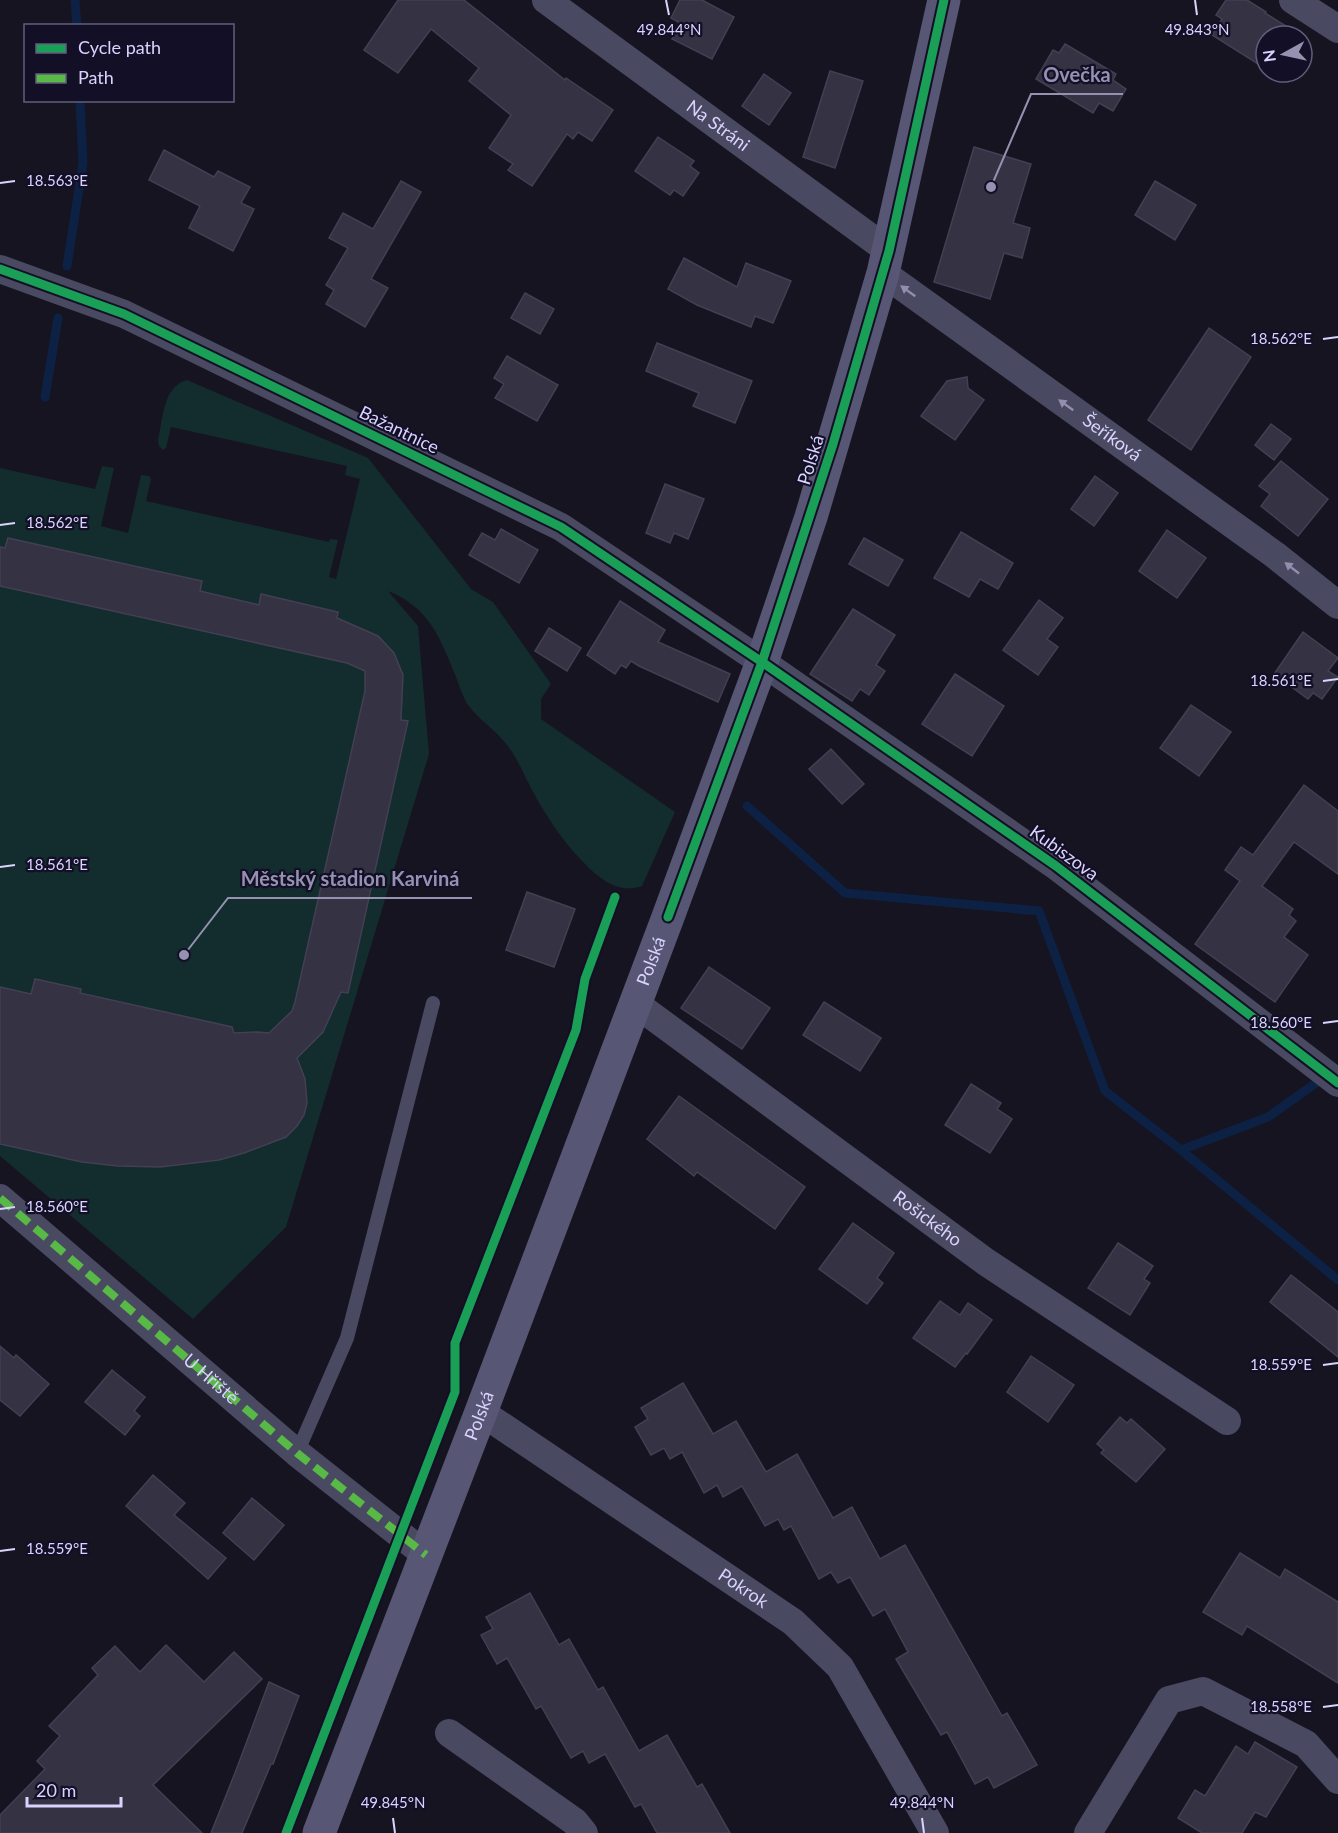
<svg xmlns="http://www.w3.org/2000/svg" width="1338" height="1833" font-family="Lato,sans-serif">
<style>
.green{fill:#132c2d}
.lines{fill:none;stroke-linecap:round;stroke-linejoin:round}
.stream{stroke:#0d2144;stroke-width:9}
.building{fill:#343243;stroke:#433f54;stroke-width:1.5}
.lane{stroke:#4a4962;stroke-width:14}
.street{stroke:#4a4962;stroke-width:28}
.secondary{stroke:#575674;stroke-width:33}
.quiet{stroke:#58b947;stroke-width:8;stroke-dasharray:15 8;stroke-linecap:butt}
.cycleway-casing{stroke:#130f26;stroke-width:13}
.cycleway{stroke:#1a9f57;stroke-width:9}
.oneway{fill:#928eb0}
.ticks{fill:none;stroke:#d9d4ff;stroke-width:2}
.labels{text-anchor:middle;stroke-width:4.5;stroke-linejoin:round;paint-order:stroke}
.street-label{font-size:18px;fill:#d9d4ff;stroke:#130f26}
.ticks-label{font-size:15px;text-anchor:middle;fill:#d9d4ff;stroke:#130f26;stroke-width:4.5;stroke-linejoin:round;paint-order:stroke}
.leader{fill:none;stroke:#9591b1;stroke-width:2}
.callout-dot{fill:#9591b1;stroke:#130f26;stroke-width:2}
.callout-label{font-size:20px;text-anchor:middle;font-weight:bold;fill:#9591b1;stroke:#130f26;stroke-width:4.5;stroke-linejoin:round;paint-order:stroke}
</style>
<rect width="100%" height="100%" fill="#161421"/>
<!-- green -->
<path class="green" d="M 187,380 L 368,458 L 471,589 L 493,602 L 551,684 L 541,699 L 541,719 L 675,812 L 642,886 C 621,893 605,883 590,869 C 566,846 549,821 533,792 C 525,777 518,759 507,745 C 495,729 476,718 466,702 C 462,694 459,685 456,677 C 440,638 430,608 388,591 L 418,626 L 429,754 L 286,1227 L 193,1319 L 0,1156 L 0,468 L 95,489 L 102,466 L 114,468 L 101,526 L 128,533 L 141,475 L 149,476 L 151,479 L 146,501 L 329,542 L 330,539 L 338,540 L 329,577 L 336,579 L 360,479 L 345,475 L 347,466 L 171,427 L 166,448 L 163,450 L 159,446 L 158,440 C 163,419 163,386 187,380 Z"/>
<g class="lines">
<!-- stream -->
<g class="stream">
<path d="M 75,0 L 77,26"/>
<path d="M 67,266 L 83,163 L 80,100"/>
<path d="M 45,397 L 58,318"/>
<path d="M 747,806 L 845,893 L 1039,911 L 1105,1091 L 1181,1150 L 1338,1280"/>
<path d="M 1181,1150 L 1268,1117 L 1323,1078"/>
</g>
</g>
<!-- building -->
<g class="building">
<path d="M 398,0 L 464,0 L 565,80 L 566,78 L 613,110 L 592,141 L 578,132 L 573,139 L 567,134 L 532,186 L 508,170 L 513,164 L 489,148 L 511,115 L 469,81 L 479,68 L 431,29 L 398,73 L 364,50 Z"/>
<path d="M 680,0 L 702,0 L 734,17 L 712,59 L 672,39 L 680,23 L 671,18 Z"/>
<path d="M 1226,0 L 1247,0 L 1266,12 L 1265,13 L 1302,36 L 1266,36 L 1266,69 L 1212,35 L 1222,19 L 1216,15 Z"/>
<path d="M 1065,44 L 1116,74 L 1113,80 L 1126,89 L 1113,111 L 1099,103 L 1093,113 L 1036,79 L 1053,50 L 1059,53 Z"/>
<path d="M 830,71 L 863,81 L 835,168 L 803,157 Z"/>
<path d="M 764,74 L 791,93 L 769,125 L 742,106 Z"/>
<path d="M 658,137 L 694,161 L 690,166 L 699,173 L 683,196 L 674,190 L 670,195 L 635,171 Z"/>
<path d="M 974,147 L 1031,164 L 1013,223 L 1030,228 L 1022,258 L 1004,253 L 990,299 L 934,282 Z"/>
<path d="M 164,150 L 214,177 L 218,171 L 250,187 L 241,203 L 254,209 L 233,251 L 189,228 L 200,206 L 149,180 Z"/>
<path d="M 401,181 L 421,192 L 371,279 L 388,288 L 365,327 L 326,304 L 334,290 L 326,285 L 348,248 L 329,238 L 343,213 L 373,229 Z"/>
<path d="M 1155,181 L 1196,205 L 1175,240 L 1135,215 Z"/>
<path d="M 684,258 L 737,287 L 746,263 L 791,281 L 773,323 L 755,316 L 751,327 L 697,305 L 668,289 Z"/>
<path d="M 525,293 L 554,309 L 540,334 L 511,318 Z"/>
<path d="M 1209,328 L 1251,357 L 1191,450 L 1148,420 Z"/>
<path d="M 657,343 L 752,381 L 735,423 L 693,406 L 699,393 L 646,371 Z"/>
<path d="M 507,356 L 558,385 L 537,421 L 495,398 L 504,384 L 494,378 Z"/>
<path d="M 967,377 L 968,388 L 984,400 L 955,440 L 921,416 L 947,381 Z"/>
<path d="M 1271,424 L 1291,439 L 1274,460 L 1255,445 Z"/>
<path d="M 1281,461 L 1328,499 L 1298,536 L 1261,506 L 1270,494 L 1259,486 Z"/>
<path d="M 1095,476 L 1118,493 L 1094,526 L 1071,509 Z"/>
<path d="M 665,484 L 704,499 L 688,539 L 674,533 L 670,543 L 646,533 Z"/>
<path d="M 501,529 L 538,550 L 519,583 L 469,555 L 482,533 L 495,540 Z"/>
<path d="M 1167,530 L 1206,558 L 1177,598 L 1139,571 Z"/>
<path d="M 961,532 L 1013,563 L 998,589 L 980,579 L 969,597 L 934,578 Z"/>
<path d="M 8,538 L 202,581 L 200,591 L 259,605 L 261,594 L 338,612 L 337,618 L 378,636 L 394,653 L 403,675 L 401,720 L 408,721 L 348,993 L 341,992 L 323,1032 L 297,1058 L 305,1079 L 307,1103 L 304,1115 L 297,1126 L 286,1137 L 244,1153 L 219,1160 L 160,1167 L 118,1166 L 82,1162 L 0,1144 L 0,987 L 31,994 L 35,979 L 81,989 L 80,993 L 232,1027 L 234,1033 L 258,1032 L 269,1033 L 292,1011 L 295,1002 L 365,691 L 365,671 L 347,663 L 0,586 L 0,547 L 5,548 Z"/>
<path d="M 864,538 L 903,560 L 888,586 L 849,564 Z"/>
<path d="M 1039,600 L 1063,618 L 1047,639 L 1058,647 L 1038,675 L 1003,650 Z"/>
<path d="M 620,601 L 665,630 L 658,642 L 730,674 L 718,702 L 639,666 L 631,661 L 626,668 L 621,665 L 615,674 L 587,655 Z"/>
<path d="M 853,609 L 895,635 L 876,665 L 885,671 L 869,695 L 860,689 L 852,701 L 810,674 Z"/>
<path d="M 549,628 L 581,648 L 567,671 L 535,651 Z"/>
<path d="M 1303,632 L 1338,658 L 1328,671 L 1338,677 L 1322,699 L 1313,693 L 1308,699 L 1274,674 Z"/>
<path d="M 955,674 L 1004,706 L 972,756 L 922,724 Z"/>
<path d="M 1191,705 L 1231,732 L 1199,776 L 1160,748 Z"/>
<path d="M 831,749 L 864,784 L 842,804 L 809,769 Z"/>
<path d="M 1304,785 L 1338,811 L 1338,874 L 1294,842 L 1262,886 L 1293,909 L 1289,915 L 1296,921 L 1284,937 L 1308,955 L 1275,1002 L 1195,944 L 1240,881 L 1225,870 L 1241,847 L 1253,855 Z"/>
<path d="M 527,892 L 575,909 L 554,967 L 506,950 Z"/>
<path d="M 709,967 L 770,1008 L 742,1049 L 681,1008 Z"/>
<path d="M 824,1002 L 881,1038 L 860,1071 L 803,1035 Z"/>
<path d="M 971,1084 L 1001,1103 L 997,1109 L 1012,1119 L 990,1153 L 945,1125 Z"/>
<path d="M 679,1096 L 805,1187 L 775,1229 L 697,1172 L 694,1176 L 647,1139 Z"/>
<path d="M 853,1223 L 894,1253 L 877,1278 L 883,1283 L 867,1304 L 819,1269 Z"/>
<path d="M 1118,1243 L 1153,1266 L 1144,1279 L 1150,1283 L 1130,1315 L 1088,1288 Z"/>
<path d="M 1291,1275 L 1338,1312 L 1338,1357 L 1270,1302 Z"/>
<path d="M 940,1301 L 960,1315 L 968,1303 L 992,1320 L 967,1354 L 966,1353 L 955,1367 L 913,1338 Z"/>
<path d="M 0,1346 L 14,1358 L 16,1355 L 49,1384 L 20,1416 L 0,1400 Z"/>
<path d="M 1031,1356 L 1074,1385 L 1048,1422 L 1007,1392 Z"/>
<path d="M 112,1370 L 145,1397 L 134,1411 L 140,1416 L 125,1435 L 85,1402 Z"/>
<path d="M 683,1383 L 713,1434 L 736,1421 L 766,1472 L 797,1454 L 833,1518 L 852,1507 L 880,1559 L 905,1545 L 1002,1716 L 1007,1713 L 1037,1765 L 994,1788 L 988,1777 L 975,1784 L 947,1732 L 941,1735 L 896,1659 L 908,1652 L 885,1609 L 873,1616 L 850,1577 L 838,1583 L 831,1572 L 819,1579 L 791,1526 L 784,1530 L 778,1519 L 765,1526 L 742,1486 L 723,1497 L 717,1485 L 704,1493 L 682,1452 L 670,1459 L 664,1448 L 651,1455 L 635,1427 L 648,1419 L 641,1408 Z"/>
<path d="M 1120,1417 L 1127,1423 L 1131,1419 L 1165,1449 L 1136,1482 L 1101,1453 L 1104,1450 L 1097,1444 Z"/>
<path d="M 153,1475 L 185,1503 L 174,1515 L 226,1558 L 208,1579 L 126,1506 Z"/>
<path d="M 252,1498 L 284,1525 L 254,1560 L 223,1533 Z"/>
<path d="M 1240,1553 L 1280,1578 L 1285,1569 L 1338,1602 L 1338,1683 L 1247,1626 L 1242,1635 L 1203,1612 Z"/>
<path d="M 530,1593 L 559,1645 L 569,1639 L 598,1690 L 603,1687 L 639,1751 L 667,1735 L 697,1787 L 702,1784 L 730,1833 L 657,1833 L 641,1804 L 635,1807 L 605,1754 L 589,1763 L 583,1751 L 571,1758 L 541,1706 L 536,1709 L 507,1658 L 497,1664 L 481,1635 L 493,1629 L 486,1617 Z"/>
<path d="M 166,1645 L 204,1682 L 234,1652 L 262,1679 L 153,1785 L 202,1833 L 0,1833 L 0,1815 L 45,1769 L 37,1761 L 60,1736 L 49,1726 L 98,1675 L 92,1668 L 115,1646 L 140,1672 Z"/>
<path d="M 269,1682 L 299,1696 L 273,1764 L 271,1764 L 242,1833 L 211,1833 L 235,1773 Z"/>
<path d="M 1255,1742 L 1297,1767 L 1266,1817 L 1255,1812 L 1242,1833 L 1202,1833 L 1178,1818 L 1195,1790 L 1205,1796 L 1236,1746 L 1248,1754 Z"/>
</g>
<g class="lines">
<!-- lane -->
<path class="lane" d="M 297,1453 L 347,1338 L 433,1003"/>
<!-- street -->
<g class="street">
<path id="s1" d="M 546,0 L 889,251"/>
<path d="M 1293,0 L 1338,29"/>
<path d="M 0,269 L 124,314 L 561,527 L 762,662 L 1056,866 L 1338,1083"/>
<path id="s2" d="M 883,273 L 1275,555 L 1338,605"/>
<path id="s3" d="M 636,1004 L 986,1262 L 1227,1421"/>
<path d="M 0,1198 L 297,1453 L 426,1555"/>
<path id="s4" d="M 481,1412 L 793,1622 L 840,1667 L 935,1833"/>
<path d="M 449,1733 L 575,1822 L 584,1833"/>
<path d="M 1088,1833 L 1169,1700 L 1203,1691 L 1306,1744 L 1338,1780"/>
</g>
<!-- secondary -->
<path class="secondary" id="s5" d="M 319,1833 L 481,1412 L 668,917 L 762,662 L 811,517 L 883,273 L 944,0"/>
<!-- quiet -->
<path class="quiet" id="s6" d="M 0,1198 L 297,1453 L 426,1555"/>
<defs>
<g id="cycleway">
<path d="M 0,269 L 124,314 L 561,527 L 762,662 L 1056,866 L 1338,1083"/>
<path d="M 668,917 L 762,662 L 833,444 L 889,251 L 944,0"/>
<path d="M 286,1833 L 455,1392 L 455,1343 L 576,1030 L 585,979 L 615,897"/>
</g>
</defs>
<!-- cycleway casing -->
<use href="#cycleway" class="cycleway-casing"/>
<!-- cycleway -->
<use href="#cycleway" class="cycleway"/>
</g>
<!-- one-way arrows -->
<defs><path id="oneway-solid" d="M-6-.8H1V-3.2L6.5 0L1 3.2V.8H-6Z" transform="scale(1.5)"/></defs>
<g class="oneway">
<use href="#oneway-solid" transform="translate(908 291) rotate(-144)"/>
<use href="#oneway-solid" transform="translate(1066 405) rotate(-144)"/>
<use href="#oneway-solid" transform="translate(1292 568) rotate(-142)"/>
</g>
<!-- ticks -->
<path class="ticks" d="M 666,0 L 669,15M 1195,0 L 1197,15M 0,183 L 15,181M 1323,339 L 1338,337M 0,525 L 15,523M 1323,681 L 1338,679M 0,867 L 15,865M 1323,1023 L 1338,1021M 0,1209 L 15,1207M 1323,1365 L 1338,1363M 0,1551 L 15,1549M 1323,1707 L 1338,1705M 393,1818 L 395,1833M 922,1818 L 924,1833"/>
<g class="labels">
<!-- street labels -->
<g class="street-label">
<text dy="6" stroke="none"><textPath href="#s1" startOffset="213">Na Stráni</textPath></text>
<text transform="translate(399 430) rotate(26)" y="6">Bažantnice</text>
<text dy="6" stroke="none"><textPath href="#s2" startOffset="282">Šeříková</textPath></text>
<text transform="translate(811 460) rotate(-73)" y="6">Polská</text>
<text transform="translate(1064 853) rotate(36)" y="6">Kubiszova</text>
<text dy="6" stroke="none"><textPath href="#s5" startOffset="933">Polská</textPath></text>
<text dy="6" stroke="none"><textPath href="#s3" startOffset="362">Rošického</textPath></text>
<text dy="6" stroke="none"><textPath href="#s6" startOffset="278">U Hřiště</textPath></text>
<text dy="6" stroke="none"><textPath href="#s5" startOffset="447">Polská</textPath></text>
<text dy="6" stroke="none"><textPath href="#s4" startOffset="316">Pokrok</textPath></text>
</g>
</g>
<g class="ticks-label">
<text x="669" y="35">49.844°N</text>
<text x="1197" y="35">49.843°N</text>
<text x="57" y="186">18.563°E</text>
<text x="1281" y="344">18.562°E</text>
<text x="57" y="528">18.562°E</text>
<text x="1281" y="686">18.561°E</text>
<text x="57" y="870">18.561°E</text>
<text x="1281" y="1028">18.560°E</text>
<text x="57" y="1212">18.560°E</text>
<text x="1281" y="1370">18.559°E</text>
<text x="57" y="1554">18.559°E</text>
<text x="1281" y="1712">18.558°E</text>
<text x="393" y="1808">49.845°N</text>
<text x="922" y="1808">49.844°N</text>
</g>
<!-- callouts -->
<path class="leader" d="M991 187L1031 94H1123M184 955L228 898H472"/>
<g class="callout-dot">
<circle cx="991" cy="187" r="6"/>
<circle cx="184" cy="955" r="6"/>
</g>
<g class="callout-label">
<text x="1077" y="82">Ovečka</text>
<text x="350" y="886">Městský stadion Karviná</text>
</g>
<!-- legend -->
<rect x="24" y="24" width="210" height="78" fill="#130f26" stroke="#625e7d" stroke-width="1.5"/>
<rect x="36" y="44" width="30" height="9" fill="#1a9f57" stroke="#625e7d" stroke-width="1.5"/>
<text x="78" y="54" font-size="18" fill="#d9d4ff">Cycle path</text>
<rect x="36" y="74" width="30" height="9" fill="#58b947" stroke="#625e7d" stroke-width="1.5"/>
<text x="78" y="84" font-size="18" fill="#d9d4ff">Path</text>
<!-- north arrow -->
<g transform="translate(1284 54) rotate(262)"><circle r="28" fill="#130f26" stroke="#625e7d" stroke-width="1.5"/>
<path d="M0-4.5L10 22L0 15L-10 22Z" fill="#9591b1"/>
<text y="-9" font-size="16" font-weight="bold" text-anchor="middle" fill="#d9d4ff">N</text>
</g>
<!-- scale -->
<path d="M27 1797v9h94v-9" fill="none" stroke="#d9d4ff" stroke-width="3"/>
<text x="36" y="1797" font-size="18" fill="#d9d4ff" stroke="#130f26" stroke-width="4.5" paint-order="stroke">20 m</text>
</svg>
